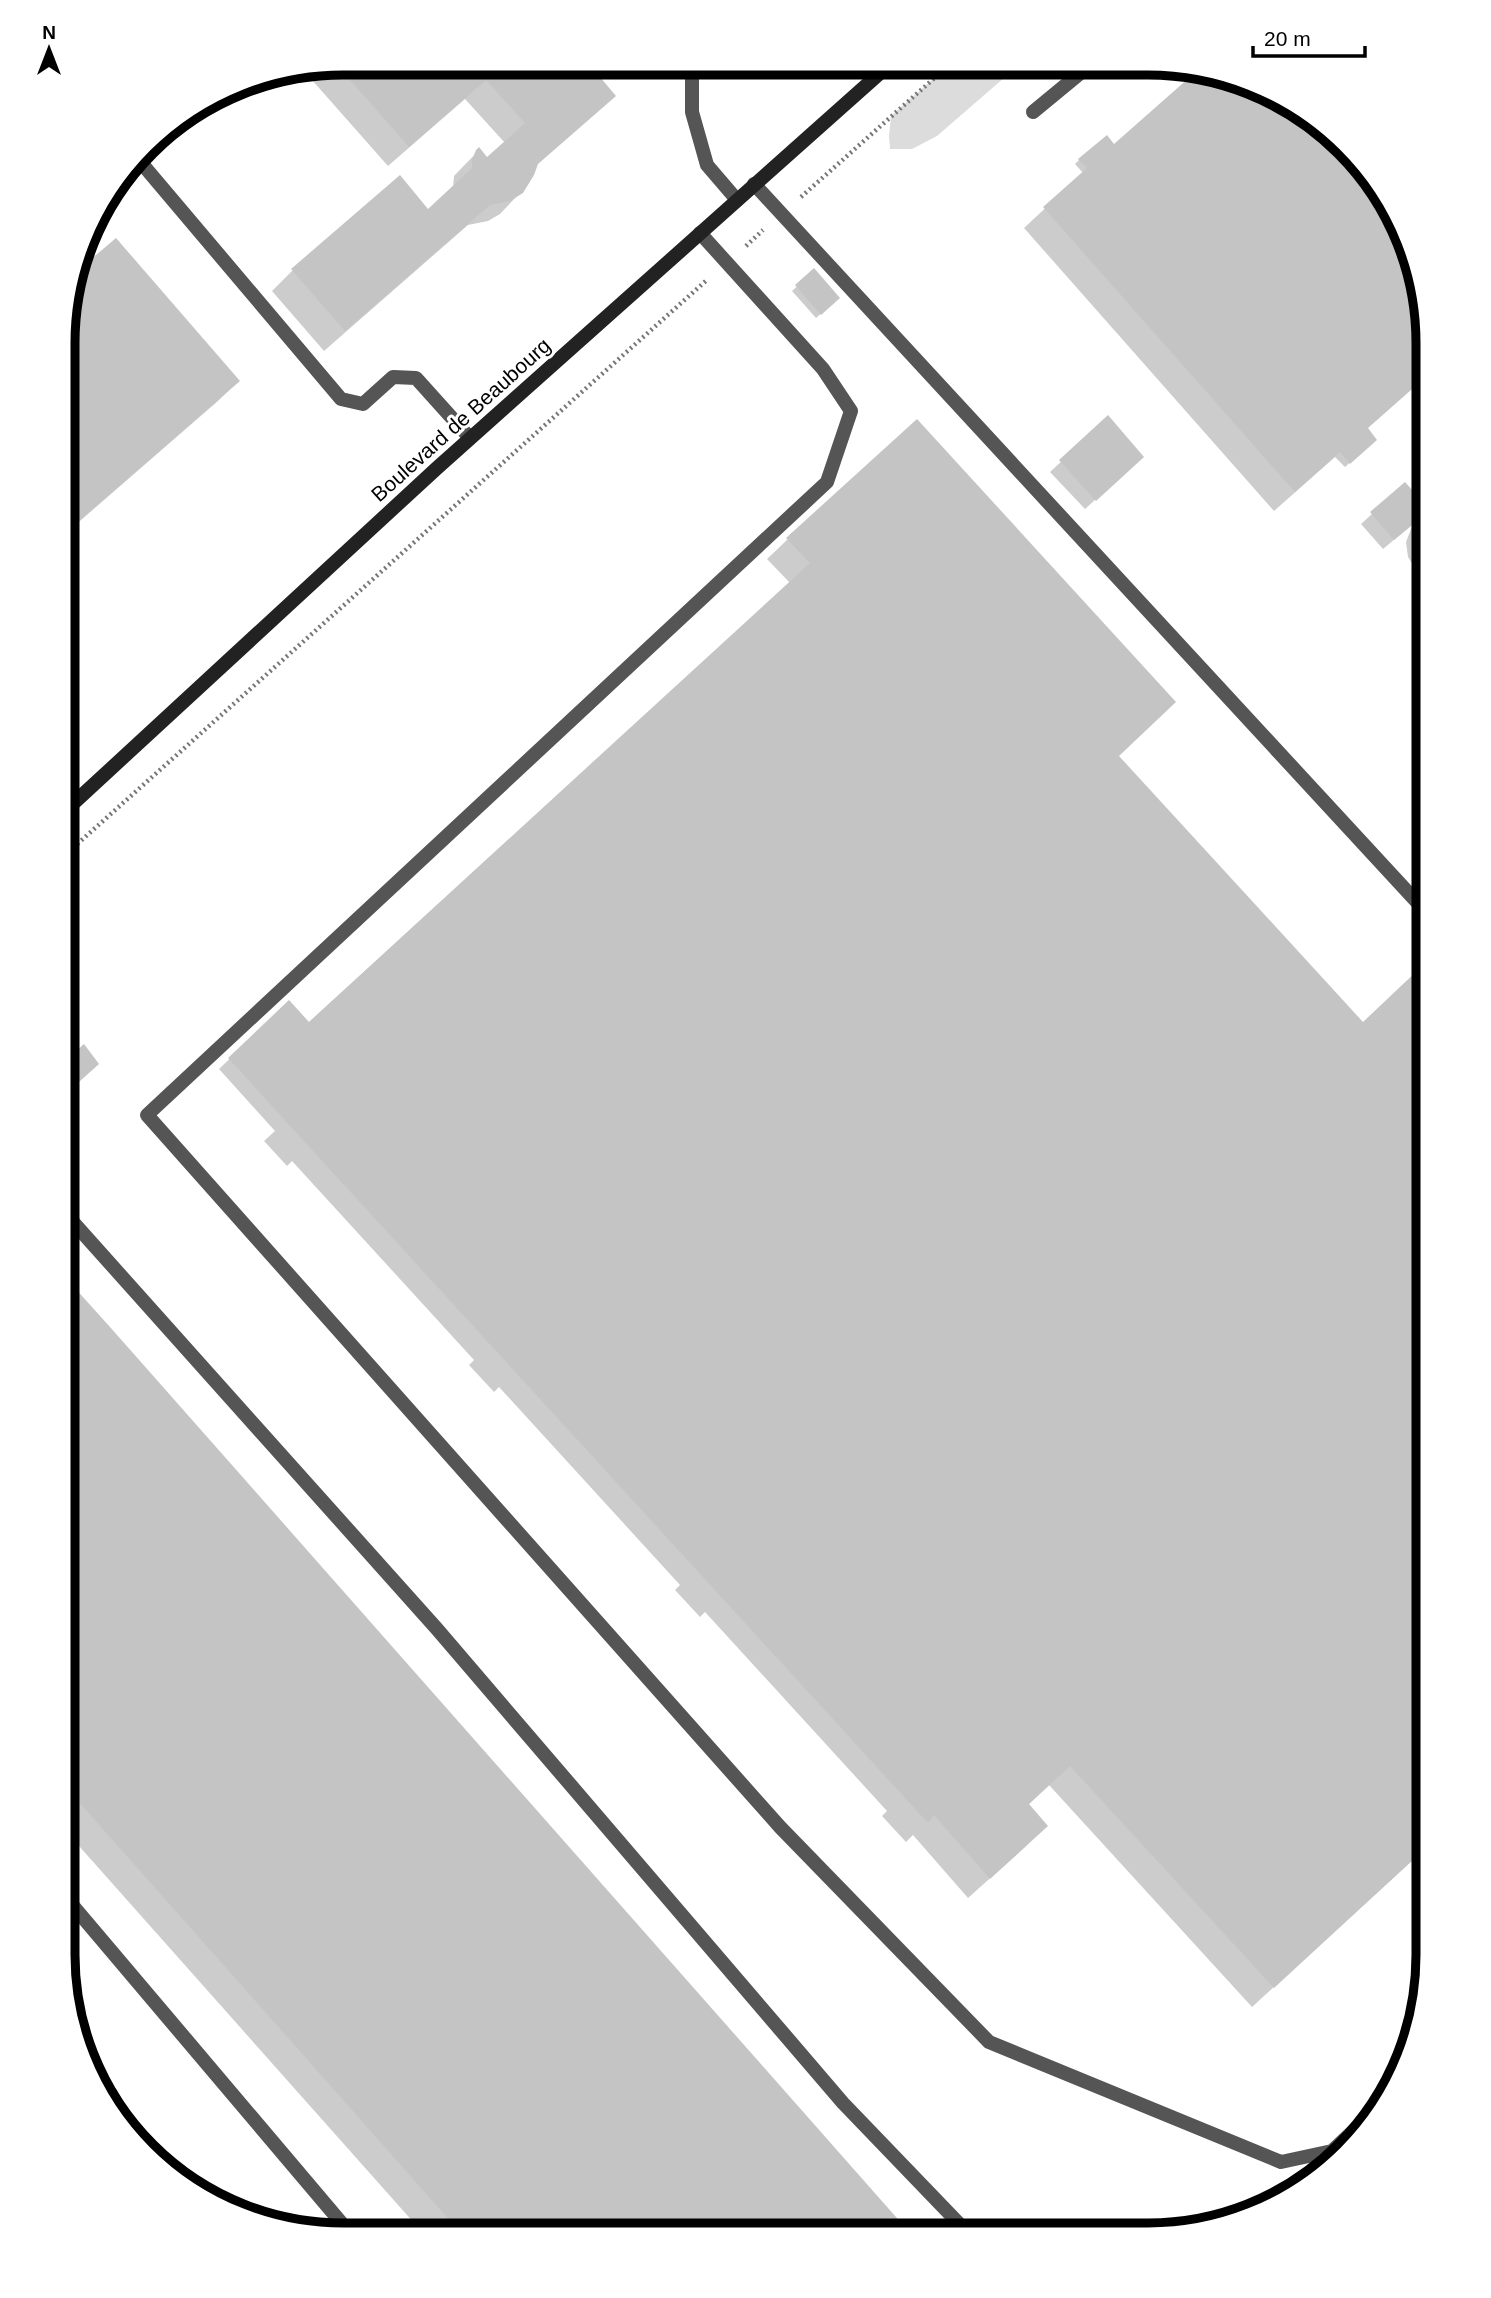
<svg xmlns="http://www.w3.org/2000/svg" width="1491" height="2298" font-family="Helvetica,sans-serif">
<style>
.green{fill:#dcdcdc}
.shadow{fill:#0003}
.building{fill:#c4c4c4}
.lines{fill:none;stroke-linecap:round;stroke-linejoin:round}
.path{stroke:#777;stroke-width:4.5;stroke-dasharray:2 3.5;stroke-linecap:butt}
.lane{stroke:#555;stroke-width:14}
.secondary{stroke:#222;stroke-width:14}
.labels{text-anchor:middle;stroke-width:6;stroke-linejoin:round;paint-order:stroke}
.street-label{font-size:21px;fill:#000;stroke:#fff}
.rim{fill:none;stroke:#000;stroke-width:9}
</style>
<rect width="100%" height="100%" fill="#fff"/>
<!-- green -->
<path class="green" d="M 949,65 L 1019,65 L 937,136 L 912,149 L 890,149 L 889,136 L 891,116 Z"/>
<!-- shadow -->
<g class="shadow">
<path d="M 343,63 L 587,64 L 613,96 L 535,166 L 521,192 L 500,214 L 488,221 L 468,225 L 324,351 L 272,291 L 292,271 L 428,212 L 453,189 L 454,176 L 479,150 L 486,159 L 505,143 L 465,99 L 388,166 L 304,71 Z"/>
<path d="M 1255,84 L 1318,121 L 1370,172 L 1428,343 L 1367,429 L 1375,440 L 1345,467 L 1335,457 L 1274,511 L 1024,228 L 1083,173 L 1075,164 L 1079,160 Z"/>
<path d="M 814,271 L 838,298 L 816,318 L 792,291 Z"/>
<path d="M 65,307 L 238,381 L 218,401 L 65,534 Z"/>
<path d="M 1108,418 L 1131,467 L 1085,509 L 1050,472 Z"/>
<path d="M 1405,484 L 1428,511 L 1428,571 L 1422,570 L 1413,565 L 1408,557 L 1406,542 L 1413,524 L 1383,549 L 1361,524 Z"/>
<path d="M 788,539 L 1117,756 L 1363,1024 L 1428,979 L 1427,1847 L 1252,2007 L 1049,1785 L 1028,1805 L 1026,1846 L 968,1898 L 913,1835 L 906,1842 L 882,1816 L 887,1811 L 705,1612 L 700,1617 L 675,1590 L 680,1585 L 499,1387 L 494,1392 L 469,1365 L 474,1360 L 292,1161 L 287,1166 L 264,1141 L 275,1131 L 219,1069 L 289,1002 L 308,1023 L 790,583 L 767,559 Z"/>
<path d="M 64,1280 L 908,2234 L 423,2233 L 63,1828 Z"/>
</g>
<!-- building -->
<g class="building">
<path d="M 343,63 L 589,64 L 616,96 L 538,164 L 534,175 L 523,193 L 510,201 L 490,205 L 345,331 L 291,269 L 400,175 L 428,209 L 472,168 L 472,160 L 476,150 L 479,147 L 487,157 L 525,123 L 486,80 L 409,147 L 336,64 Z"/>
<path d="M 1199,69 L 1255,84 L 1318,121 L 1370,172 L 1407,236 L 1428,343 L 1428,375 L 1368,428 L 1377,440 L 1350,464 L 1340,452 L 1295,492 L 1043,207 L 1087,168 L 1078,159 L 1107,135 L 1114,144 Z"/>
<path d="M 116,238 L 240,381 L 65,533 L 65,307 L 76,272 Z"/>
<path d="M 814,268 L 840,298 L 821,315 L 795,285 Z"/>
<path d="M 1108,415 L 1144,457 L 1096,501 L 1059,460 Z"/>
<path d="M 917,419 L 1176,702 L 1119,756 L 1363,1022 L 1420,968 L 1428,977 L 1427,1847 L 1274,1988 L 1070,1766 L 1029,1804 L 1048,1826 L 990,1879 L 934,1815 L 928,1823 L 228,1058 L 289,1000 L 309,1022 L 810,563 L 786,538 Z"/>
<path d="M 1405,482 L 1428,508 L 1428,559 L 1419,550 L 1416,540 L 1417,527 L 1422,517 L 1394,540 L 1370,512 Z"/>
<path d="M 84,1044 L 99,1064 L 70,1090 L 64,1084 L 64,1062 Z"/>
<path d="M 64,1276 L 110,1327 L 911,2234 L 461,2233 L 63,1784 L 63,1702 L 67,1699 L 63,1695 Z"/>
</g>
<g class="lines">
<!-- path -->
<g class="path">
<path d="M 801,197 L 949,65"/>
<path d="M 746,246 L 763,230"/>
<path d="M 65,855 L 708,279"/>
</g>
<!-- lane -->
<g class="lane">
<path d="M 692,64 L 692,112 L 707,165 L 737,200"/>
<path d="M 1033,112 L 1090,65"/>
<path d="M 138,159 L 341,399 L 363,404 L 393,377 L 416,378 L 470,438"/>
<path d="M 754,184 L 1428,914"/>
<path d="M 700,233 L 823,369 L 851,411 L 827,482 L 147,1115 L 780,1827 L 989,2042 L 1281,2162 L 1332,2151 L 1386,2100"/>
<path d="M 64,1212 L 437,1629 L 843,2103 L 969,2234"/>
<path d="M 63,1894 L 350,2233"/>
<path d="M 86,2065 L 111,2094 L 106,2099"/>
</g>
<!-- secondary -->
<path class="secondary" d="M 65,811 L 437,468 L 889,65"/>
</g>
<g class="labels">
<!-- street labels -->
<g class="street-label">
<text transform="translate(461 420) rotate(-42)" y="7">Boulevard de Beaubourg</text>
</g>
</g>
<!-- crop -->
<path d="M0 0H1491V2298H0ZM343 75H1148A268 268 0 0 1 1416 343V1955A268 268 0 0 1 1148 2223H343A268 268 0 0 1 75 1955V343A268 268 0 0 1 343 75Z" fill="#fff" fill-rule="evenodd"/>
<path class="rim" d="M343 75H1148A268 268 0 0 1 1416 343V1955A268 268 0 0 1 1148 2223H343A268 268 0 0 1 75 1955V343A268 268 0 0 1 343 75Z"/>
<!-- north arrow -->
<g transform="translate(49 49)" stroke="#ffffff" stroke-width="5" paint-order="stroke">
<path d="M0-5L12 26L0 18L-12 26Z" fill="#000000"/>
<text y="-10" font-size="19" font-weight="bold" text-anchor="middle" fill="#000000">N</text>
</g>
<!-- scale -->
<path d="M1253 46v10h112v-10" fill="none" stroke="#000000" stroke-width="3.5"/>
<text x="1264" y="46" font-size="21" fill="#000000" stroke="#ffffff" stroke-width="5" paint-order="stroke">20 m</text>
</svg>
